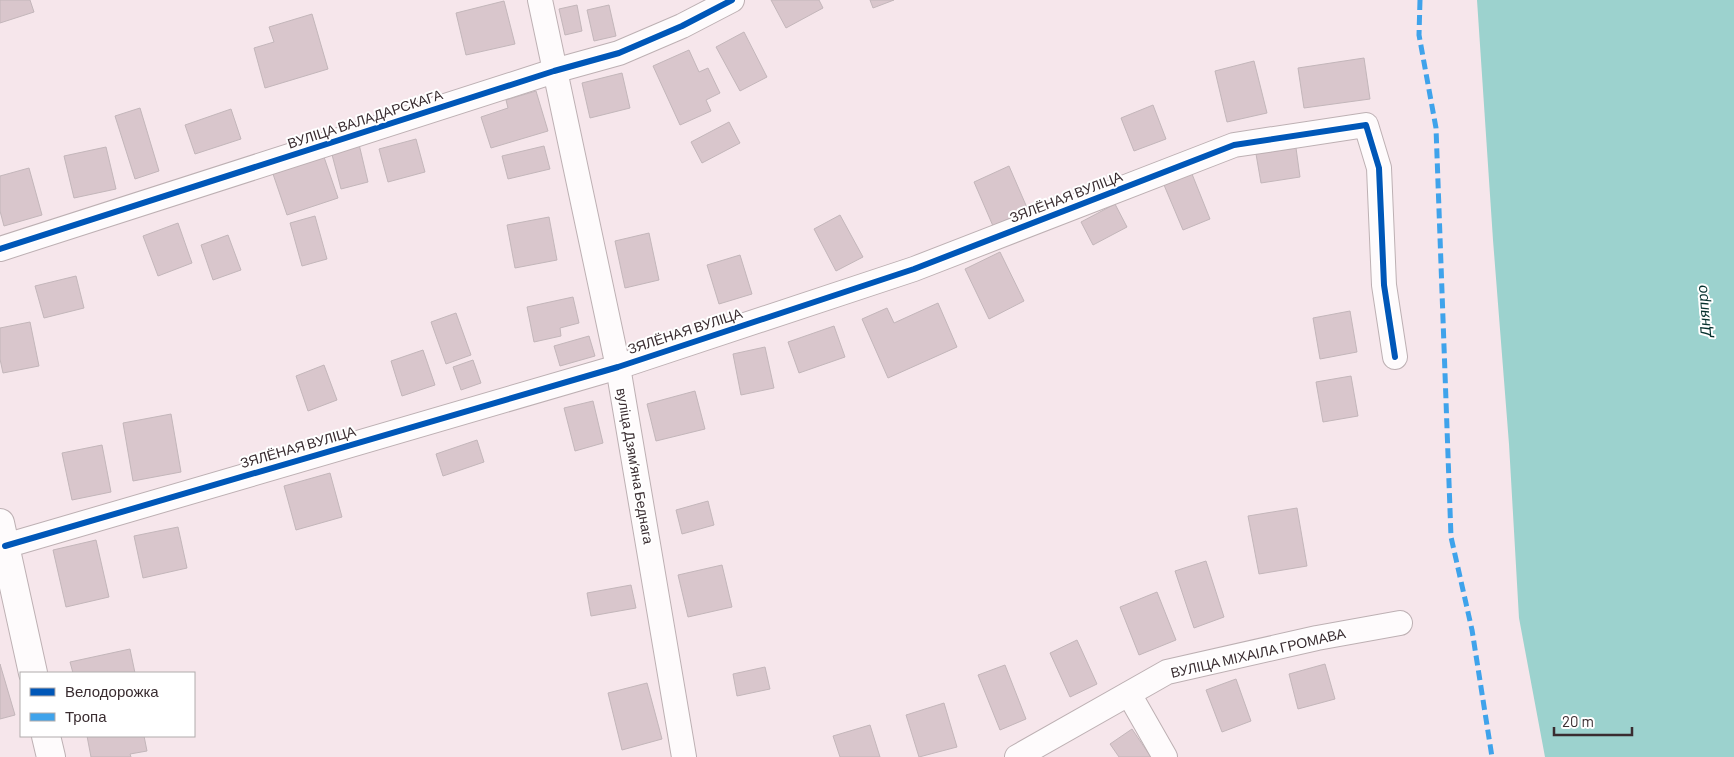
<svg xmlns="http://www.w3.org/2000/svg" width="1734" height="757" font-family="Barlow,sans-serif">
<style>
.water{fill:#9cd2ce}
.building{fill:#d9c6cc;stroke:#c3b6ba}
.lines{fill:none;stroke-linecap:round;stroke-linejoin:round}
.minor-casing{stroke:#bdb0b3;stroke-width:26}
.tertiary-casing{stroke:#bdb0b3;stroke-width:30}
.minor{stroke:#fefbfc;stroke-width:24}
.tertiary{stroke:#fefbfc;stroke-width:28}
.quiet{stroke:#3fa3eb;stroke-width:5;stroke-dasharray:10 5;stroke-linecap:butt}
.cycleway-casing{stroke:#fff;stroke-width:9}
.cycleway{stroke:#0057b8;stroke-width:6}
.labels{text-anchor:middle;stroke-width:4;stroke-linejoin:round;paint-order:stroke}
.street-label{font-size:14px;fill:#392c30;stroke:#fff}
.water-label{font-size:15px;font-style:italic;fill:#05302d;stroke:#fff}
</style>
<rect width="100%" height="100%" fill="#f6e6eb"/>
<!-- water -->
<path class="water" d="M 1477,0 L 1734,0 L 1734,757 L 1545,757 L 1519,618 L 1509,444 L 1493,240 Z"/>
<!-- building -->
<g class="building">
<path d="M 0,0 L 30,0 L 34,12 L 0,23 Z"/>
<path d="M 771,0 L 819,0 L 823,8 L 786,28 Z"/>
<path d="M 870,0 L 894,0 L 873,8 Z"/>
<path d="M 504,1 L 515,44 L 466,55 L 456,13 Z"/>
<path d="M 577,5 L 582,31 L 565,35 L 559,9 Z"/>
<path d="M 609,5 L 616,36 L 594,41 L 587,10 Z"/>
<path d="M 312,14 L 328,69 L 265,88 L 254,48 L 274,42 L 269,27 Z"/>
<path d="M 744,32 L 767,77 L 740,91 L 716,47 Z"/>
<path d="M 689,50 L 699,72 L 708,68 L 720,93 L 706,100 L 711,111 L 680,125 L 653,66 Z"/>
<path d="M 1364,58 L 1370,99 L 1304,108 L 1298,68 Z"/>
<path d="M 1254,61 L 1267,113 L 1227,122 L 1215,71 Z"/>
<path d="M 622,73 L 630,108 L 590,118 L 582,83 Z"/>
<path d="M 536,91 L 548,131 L 491,148 L 481,117 L 508,108 L 506,100 Z"/>
<path d="M 1153,105 L 1166,139 L 1134,151 L 1121,118 Z"/>
<path d="M 140,108 L 159,171 L 135,179 L 115,116 Z"/>
<path d="M 231,109 L 241,139 L 195,154 L 185,125 Z"/>
<path d="M 729,122 L 740,143 L 702,163 L 691,142 Z"/>
<path d="M 416,139 L 425,172 L 388,182 L 379,149 Z"/>
<path d="M 358,140 L 368,182 L 341,189 L 330,147 Z"/>
<path d="M 544,146 L 550,169 L 508,179 L 502,156 Z"/>
<path d="M 106,147 L 116,189 L 74,198 L 64,156 Z"/>
<path d="M 1296,148 L 1300,177 L 1261,183 L 1256,154 Z"/>
<path d="M 324,157 L 338,198 L 287,215 L 273,174 Z"/>
<path d="M 1009,166 L 1028,210 L 993,226 L 974,182 Z"/>
<path d="M 29,168 L 42,215 L 4,226 L 0,211 L 0,176 Z"/>
<path d="M 1192,174 L 1210,219 L 1183,230 L 1164,185 Z"/>
<path d="M 1115,204 L 1127,227 L 1093,245 L 1081,222 Z"/>
<path d="M 840,215 L 863,257 L 836,271 L 814,229 Z"/>
<path d="M 315,216 L 327,259 L 302,266 L 290,223 Z"/>
<path d="M 549,217 L 557,260 L 515,268 L 507,225 Z"/>
<path d="M 178,223 L 192,263 L 158,276 L 143,236 Z"/>
<path d="M 649,233 L 659,280 L 625,288 L 615,241 Z"/>
<path d="M 228,235 L 241,270 L 213,280 L 201,245 Z"/>
<path d="M 1000,252 L 1024,301 L 989,319 L 965,269 Z"/>
<path d="M 740,255 L 752,294 L 719,304 L 707,265 Z"/>
<path d="M 76,276 L 84,308 L 44,318 L 35,286 Z"/>
<path d="M 573,297 L 579,323 L 560,328 L 561,336 L 534,342 L 527,307 Z"/>
<path d="M 938,303 L 957,347 L 888,378 L 862,319 L 887,308 L 894,323 Z"/>
<path d="M 1350,311 L 1357,352 L 1320,359 L 1313,318 Z"/>
<path d="M 456,313 L 471,355 L 446,364 L 431,322 Z"/>
<path d="M 30,322 L 39,366 L 3,373 L 0,359 L 0,328 Z"/>
<path d="M 834,326 L 845,357 L 799,373 L 788,342 Z"/>
<path d="M 589,336 L 595,356 L 560,366 L 554,346 Z"/>
<path d="M 765,347 L 774,388 L 741,395 L 733,354 Z"/>
<path d="M 423,350 L 435,385 L 402,396 L 391,361 Z"/>
<path d="M 473,360 L 481,383 L 461,390 L 453,367 Z"/>
<path d="M 324,365 L 337,400 L 308,411 L 296,376 Z"/>
<path d="M 1351,376 L 1358,416 L 1323,422 L 1316,382 Z"/>
<path d="M 695,391 L 705,429 L 656,441 L 647,404 Z"/>
<path d="M 593,401 L 603,443 L 575,451 L 564,408 Z"/>
<path d="M 171,414 L 181,472 L 133,481 L 123,423 Z"/>
<path d="M 477,440 L 484,462 L 443,476 L 436,454 Z"/>
<path d="M 102,445 L 111,492 L 72,500 L 62,453 Z"/>
<path d="M 330,473 L 342,517 L 296,530 L 284,486 Z"/>
<path d="M 708,501 L 714,525 L 682,534 L 676,510 Z"/>
<path d="M 1297,508 L 1307,566 L 1259,574 L 1248,516 Z"/>
<path d="M 178,527 L 187,568 L 143,578 L 134,536 Z"/>
<path d="M 96,540 L 109,597 L 66,607 L 53,550 Z"/>
<path d="M 1206,561 L 1224,617 L 1194,628 L 1175,571 Z"/>
<path d="M 722,565 L 732,607 L 688,617 L 678,575 Z"/>
<path d="M 631,585 L 636,608 L 591,616 L 587,593 Z"/>
<path d="M 1157,592 L 1176,640 L 1139,655 L 1120,607 Z"/>
<path d="M 1077,640 L 1097,684 L 1070,697 L 1050,653 Z"/>
<path d="M 130,649 L 135,673 L 73,673 L 70,662 Z"/>
<path d="M 0,664 L 15,715 L 0,719 Z"/>
<path d="M 1325,664 L 1335,699 L 1298,709 L 1289,674 Z"/>
<path d="M 1005,665 L 1026,719 L 1000,730 L 978,675 Z"/>
<path d="M 765,667 L 770,689 L 737,696 L 733,674 Z"/>
<path d="M 1236,679 L 1251,721 L 1222,732 L 1206,690 Z"/>
<path d="M 647,683 L 662,739 L 622,750 L 608,693 Z"/>
<path d="M 944,703 L 957,747 L 919,757 L 906,715 Z"/>
<path d="M 870,725 L 880,757 L 840,757 L 833,736 Z"/>
<path d="M 1132,729 L 1151,757 L 1119,757 L 1110,744 Z"/>
<path d="M 87,736 L 144,736 L 147,751 L 130,754 L 131,757 L 91,757 Z"/>
</g>
<g class="lines">
<defs>
<g id="minor">
<path d="M 540,0 L 618,367 L 684,757"/>
<path d="M 0,249 L 554,71 L 619,53 L 682,26 L 732,0"/>
<path d="M 5,546 L 618,367 L 914,269 L 1234,145 L 1366,125 L 1379,168 L 1384,285 L 1395,357"/>
<path d="M 1129,694 L 1165,757"/>
<path d="M 1017,757 L 1167,672 L 1317,638 L 1400,623"/>
</g>
<g id="tertiary">
<path d="M 0,523 L 33,673"/>
<path d="M 46,736 L 51,757"/>
</g>
</defs>
<!-- minor casing -->
<use href="#minor" class="minor-casing"/>
<!-- tertiary casing -->
<use href="#tertiary" class="tertiary-casing"/>
<!-- minor -->
<use href="#minor" class="minor"/>
<!-- tertiary -->
<use href="#tertiary" class="tertiary"/>
<!-- quiet -->
<path class="quiet" d="M 1420,0 L 1419,35 L 1436,128 L 1451,537 L 1472,630 L 1492,757"/>
<defs>
<g id="cycleway">
<path d="M 0,249 L 554,71 L 619,53 L 682,26 L 732,0"/>
<path d="M 5,546 L 618,367 L 914,269 L 1234,145 L 1366,125 L 1379,168 L 1384,285 L 1395,357"/>
</g>
</defs>
<!-- cycleway casing -->
<use href="#cycleway" class="cycleway-casing"/>
<!-- cycleway -->
<use href="#cycleway" class="cycleway"/>
</g>
<g class="labels">
<!-- street labels -->
<g class="street-label">
<text transform="translate(365 119) rotate(-18)" y="5">ВУЛІЦА ВАЛАДАРСКАГА</text>
<text transform="translate(1066 197) rotate(-21)" y="5">ЗЯЛЁНАЯ ВУЛІЦА</text>
<text transform="translate(685 331) rotate(-18)" y="5">ЗЯЛЁНАЯ ВУЛІЦА</text>
<text transform="translate(298 447) rotate(-16)" y="5">ЗЯЛЁНАЯ ВУЛІЦА</text>
<text transform="translate(635 466) rotate(80)" y="5">вуліца Дзямʼяна Беднага</text>
<text transform="translate(1258 653) rotate(-13)" y="5">ВУЛІЦА МІХАІЛА ГРОМАВА</text>
</g>
<!-- water labels -->
<g class="water-label">
<text transform="translate(1704 311) rotate(-95)" y="5">Дняпро</text>
</g>
</g>
<!-- legend -->
<rect x="20" y="672" width="175" height="65" fill="#ffffff" stroke="#b0abac"/>
<rect x="30" y="688" width="25" height="8" fill="#0057b8" stroke="#b0abac"/>
<text x="65" y="697" font-size="15" fill="#392c30">Велодорожка</text>
<rect x="30" y="713" width="25" height="8" fill="#3fa3eb" stroke="#b0abac"/>
<text x="65" y="722" font-size="15" fill="#392c30">Тропа</text>
<!-- scale -->
<path d="M1554 727v8h78v-8" fill="none" stroke="#392c30" stroke-width="2.5"/>
<text x="1562" y="727" font-size="15" fill="#392c30" stroke="#ffffff" stroke-width="4" paint-order="stroke">20 m</text>
</svg>
